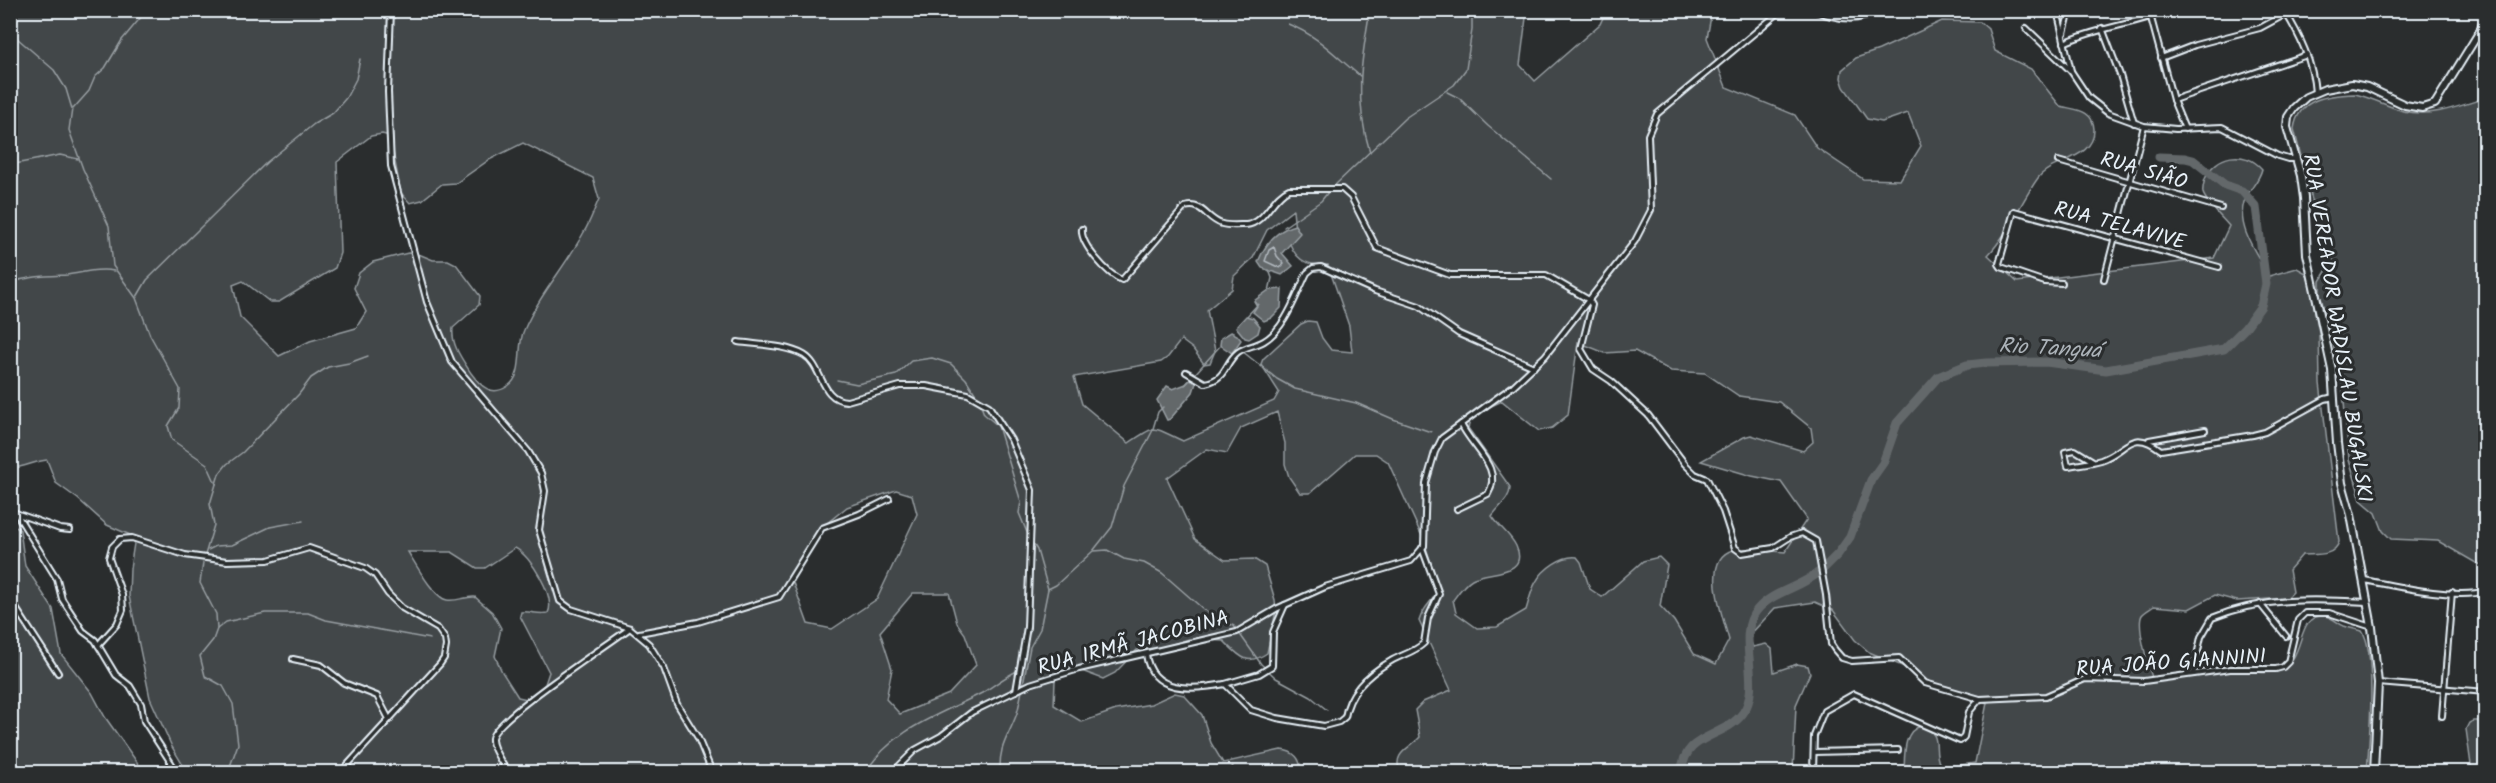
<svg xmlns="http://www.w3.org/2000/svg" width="2496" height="783" font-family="Kalam,sans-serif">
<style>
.green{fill:#424648;stroke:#959ca0;stroke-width:1.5;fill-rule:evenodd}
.water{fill:#63686b;stroke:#989fa3;stroke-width:1.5}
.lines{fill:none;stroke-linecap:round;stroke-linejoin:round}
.shore{stroke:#b3bac0;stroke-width:1.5}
.stream{stroke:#989fa3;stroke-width:1.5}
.river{stroke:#63686b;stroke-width:9}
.minor-casing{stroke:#e8f1f8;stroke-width:8}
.secondary-casing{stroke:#e8f1f8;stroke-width:10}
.minor{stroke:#2a2d2e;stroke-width:4}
.secondary{stroke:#2a2d2e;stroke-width:6}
.labels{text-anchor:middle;stroke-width:6;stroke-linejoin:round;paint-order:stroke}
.street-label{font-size:21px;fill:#e8f1f8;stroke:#2a2d2e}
.water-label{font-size:22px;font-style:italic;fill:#acb3b9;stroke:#2a2d2e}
</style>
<rect width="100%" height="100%" fill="#2a2d2e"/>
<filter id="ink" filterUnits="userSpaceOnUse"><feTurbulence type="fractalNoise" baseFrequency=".0167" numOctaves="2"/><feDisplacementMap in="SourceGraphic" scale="12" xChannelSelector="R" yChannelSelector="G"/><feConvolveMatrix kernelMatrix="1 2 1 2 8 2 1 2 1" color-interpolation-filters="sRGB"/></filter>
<g filter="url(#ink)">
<!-- green -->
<g class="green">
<path d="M 1527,10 L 1520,65 L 1535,81 L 1600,24 L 1606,11 L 1712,11 L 1707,38 L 1726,87 L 1795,115 L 1817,148 L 1863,179 L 1900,180 L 1921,146 L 1908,113 L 1882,122 L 1867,119 L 1844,87 L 1841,78 L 1842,70 L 1856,58 L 1879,50 L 1942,21 L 1980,22 L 1988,29 L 1995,51 L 2031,69 L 2060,106 C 2075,110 2093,109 2094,129 C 2095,160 2052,159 2038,178 C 2020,203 2009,233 1988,255 L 2017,282 L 2214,258 L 2229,226 C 2223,219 2205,201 2203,193 C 2202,188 2204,183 2205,179 C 2215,154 2245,149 2262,169 C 2259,182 2248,190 2244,202 C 2236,228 2258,255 2269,276 L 2297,268 L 2306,273 L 2309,281 L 2319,332 L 2320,383 L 2339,542 C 2334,557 2316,554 2302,555 L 2289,570 L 2293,592 L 2287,598 L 2237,601 L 2215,595 L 2189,609 L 2154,606 C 2150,609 2145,611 2142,615 C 2136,625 2149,668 2153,681 C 2177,679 2201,672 2226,669 C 2243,667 2259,676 2277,671 C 2308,661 2294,614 2324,616 C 2333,617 2337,623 2344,626 C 2349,628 2356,629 2362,631 C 2377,651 2369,744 2367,772 L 1904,772 C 1905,757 1902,731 1921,726 C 1945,735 1931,748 1940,765 L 1947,767 L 1975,763 L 1987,703 L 1957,690 L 1922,680 L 1907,668 L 1869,652 L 1855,640 L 1833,610 L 1815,602 L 1775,608 L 1749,636 L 1753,647 L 1766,644 L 1772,649 L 1774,672 L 1797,664 L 1808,666 L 1810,673 L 1796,705 L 1793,772 L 1400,772 C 1392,753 1409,749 1420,737 L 1415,710 L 1423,702 L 1451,690 L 1419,621 C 1423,607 1433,601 1439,589 L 1424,541 L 1388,462 L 1376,454 L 1355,454 L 1310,493 L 1300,493 L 1289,477 L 1285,464 L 1285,443 L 1277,412 L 1241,428 L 1227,453 L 1207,449 L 1167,478 L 1195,539 L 1225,560 L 1254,559 L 1265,566 L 1275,600 L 1276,611 L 1267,653 C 1247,667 1239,656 1224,641 L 1189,639 L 1163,647 L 1137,650 L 1115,673 L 1103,679 L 1068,666 L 1055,680 L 1054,705 L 1082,722 L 1116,710 L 1151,704 L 1175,693 L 1184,695 L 1202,715 L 1211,743 L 1223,763 L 1281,750 C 1294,751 1302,759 1300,772 L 187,772 L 172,747 L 150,698 L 129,596 L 130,569 L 135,537 L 107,525 L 78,499 L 56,483 L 47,460 C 34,461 24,468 11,468 L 10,11 ZM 382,134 L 390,136 L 401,193 L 410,203 L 422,200 L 442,184 L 456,183 L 489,160 L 523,143 L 593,178 L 599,199 C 594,210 590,222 584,232 C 566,266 539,295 524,330 C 516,347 525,374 508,386 C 492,397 481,387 471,373 C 462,359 451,345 453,328 L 479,305 L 480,296 L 456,264 L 448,260 L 433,260 L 421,255 L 408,253 L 373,262 L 359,273 L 354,288 L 366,312 L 356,328 L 310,341 L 279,356 L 240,317 L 233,285 L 243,281 L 270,302 L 279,302 L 335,268 L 340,253 L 337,162 L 371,136 ZM 1293,210 L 1295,231 L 1290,244 C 1297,262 1310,266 1328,265 L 1349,326 L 1352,352 L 1331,350 L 1322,338 L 1316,322 L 1308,321 L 1301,324 L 1263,359 L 1261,364 L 1279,392 L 1274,401 L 1183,441 C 1151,427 1158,423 1129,443 L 1082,404 L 1074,377 L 1161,362 L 1168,357 L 1181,340 L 1193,349 L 1204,364 L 1210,363 L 1215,351 L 1207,310 L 1232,289 L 1234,276 L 1253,258 L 1267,230 ZM 1578,342 L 1605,353 L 1635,351 L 1671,371 L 1705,373 L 1739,396 L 1779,402 L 1811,428 L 1813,442 L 1803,451 L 1751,435 L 1744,437 L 1701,461 L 1752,476 L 1781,482 L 1807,519 L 1785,552 C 1769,551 1749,547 1733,550 C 1700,559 1723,617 1729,640 L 1716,664 L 1694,654 L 1674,621 L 1660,606 L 1667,565 L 1659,557 L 1643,561 L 1602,597 L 1590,589 L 1581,562 L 1577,557 C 1562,555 1543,569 1536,582 C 1531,590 1529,601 1526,610 L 1497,627 L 1477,628 L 1456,613 L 1453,600 C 1458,593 1465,583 1472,579 C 1486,570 1530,577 1516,546 C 1510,534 1499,527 1492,516 C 1498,507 1511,498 1510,487 L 1468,428 L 1472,415 L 1502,401 L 1539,431 L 1552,428 L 1568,415 ZM 896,490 L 912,495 L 917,514 L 877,599 L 832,629 L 808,624 L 791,577 L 821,528 L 847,507 ZM 515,548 C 530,555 556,597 548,613 C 538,615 531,611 521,612 L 520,616 L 549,672 L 545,684 L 527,699 L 518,697 L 502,672 L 495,656 L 501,628 L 492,612 L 475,597 C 466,596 456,602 447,600 C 434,598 415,563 408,552 L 452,552 L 477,568 L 485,568 ZM 913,593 L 949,593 L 957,623 L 965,634 L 976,665 L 949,694 L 900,714 L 886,699 L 892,669 L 880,632 Z"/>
<path d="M 2355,94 C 2372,98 2387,106 2403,111 C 2431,118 2460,106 2485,98 L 2486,520 C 2476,531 2484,538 2486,550 C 2486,555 2485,561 2485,566 L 2476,563 L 2438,541 L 2391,539 L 2383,531 L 2376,513 L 2361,500 L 2349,459 L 2342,379 L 2320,294 L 2320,281 L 2333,260 L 2334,245 L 2317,220 L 2294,129 C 2298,98 2328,95 2355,94 Z"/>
<path d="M 11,524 L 20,530 L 25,566 L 53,609 L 61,654 L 92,693 L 105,717 L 144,772 L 11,772 Z"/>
<path d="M 2473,721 L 2485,721 L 2485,772 L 2472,772 L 2466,729 L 2469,723 Z"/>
</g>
<!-- water -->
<g class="water">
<path d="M 1295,225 L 1300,233 L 1282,253 L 1293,266 L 1282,275 L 1262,268 L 1258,262 C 1265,244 1276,230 1295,225 Z"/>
<path d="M 1282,289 L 1281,308 L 1271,318 L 1264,321 L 1253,312 L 1257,306 L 1254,301 L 1269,290 Z"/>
<path d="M 1246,316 L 1253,318 L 1260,326 L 1258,333 L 1249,339 L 1245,338 L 1236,327 Z"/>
<path d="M 1231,332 L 1237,335 L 1241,340 L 1232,353 L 1220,345 L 1221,338 Z"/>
<path d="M 1190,380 L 1196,383 L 1193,392 L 1170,419 L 1167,420 L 1157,400 L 1167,386 L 1173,389 L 1186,384 Z"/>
</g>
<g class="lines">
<!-- shore -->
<path class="shore" d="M 1274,247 L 1277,256 L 1284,264 L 1280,268 L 1265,261 L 1269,250 Z"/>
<!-- stream -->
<g class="stream">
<path d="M 1370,10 C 1361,61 1354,101 1370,152"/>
<path d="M 1288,24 C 1319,36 1335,56 1360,76"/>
<path d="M 10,32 L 54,70 L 66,89 L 72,109 L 69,130 L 83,169 L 109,226 L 113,266 L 136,298 L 150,335 L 180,389 L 179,408 L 168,426 L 172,440 L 207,464 L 216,484"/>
<path d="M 1447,92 L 1459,98 L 1488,126 L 1551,179"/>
<path d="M 73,109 L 89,91 L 95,77 L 105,68 L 122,40 L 147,10"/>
<path d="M 10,165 L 60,155 L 78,159"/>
<path d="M 1333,187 L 1405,118 L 1454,85 L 1466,69 L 1472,30 L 1472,10"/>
<path d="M 1284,227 L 1321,201 L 1329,191"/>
<path d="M 10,283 C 30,276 47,276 67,275 C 83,273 98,268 114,271"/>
<path d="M 1269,291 L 1272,278 L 1269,270"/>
<path d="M 137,297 L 147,280 L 267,162 L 314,124 L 333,113 L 346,98 L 356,79 L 360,59"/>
<path d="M 1247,316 L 1258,304"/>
<path d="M 1242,351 L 1277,379 L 1295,389 L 1356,403 L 1393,419 L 1431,432"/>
<path d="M 837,380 L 857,384 L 896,375 L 911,361 L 932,358 L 951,364 L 966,379 L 978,398"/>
<path d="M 1185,385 L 1220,346"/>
<path d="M 980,403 L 984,414 L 998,426 L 1021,502 L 1019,513 L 1028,535"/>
<path d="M 208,550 L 216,546 L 232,545 L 270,527 L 303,521"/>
<path d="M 1094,551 L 1107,550 L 1124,559 L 1144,563 L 1162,573 L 1210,615 L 1234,626 L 1261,664 L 1276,678 L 1311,697 L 1327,710"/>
<path d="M 205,555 L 214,525 L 210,504 L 219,474 L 227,464 L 243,452 L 299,394 L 311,378 L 328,367 L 349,363 L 368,356"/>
<path d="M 203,563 L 200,583 L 216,614 L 217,629 L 213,640 L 200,656 L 205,676 L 223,686 L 233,704 L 238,744 L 228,772"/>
<path d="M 1048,589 L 1056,585 L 1093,551 L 1112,527 L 1124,486 L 1152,432 L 1158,412 L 1163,407"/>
<path d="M 217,629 L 226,622 L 265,613 L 308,613 L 326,620 L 430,639"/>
<path d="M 1023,684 L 1030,647 L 1040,629 L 1048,589 L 1037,550 L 1032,542"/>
<path d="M 866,772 C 892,729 939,715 982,693 C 994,686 1004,677 1017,671"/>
<path d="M 1000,772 C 999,746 1007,739 1016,716 C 1019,708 1020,699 1022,691"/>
<path d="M 1228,772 L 1233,766"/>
</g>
<!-- river -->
<g class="river">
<path d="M 1824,568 L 1838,554 L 1850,537 L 1871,480 L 1883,463 L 1897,423 L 1938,377 L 1967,365 L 1986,363 L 2046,362 L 2106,370 L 2224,349 L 2245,328 L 2261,306 L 2266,284 L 2256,207 L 2242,191 L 2225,185 L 2193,160 L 2185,158 L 2159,157"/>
<path d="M 1682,772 C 1683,733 1724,739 1743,713 C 1763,685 1735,635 1757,610 C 1773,591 1800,588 1819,572"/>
</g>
<defs>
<g id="minor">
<path d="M 391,10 L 388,92 L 391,166 L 427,302 L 452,362 L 528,451 L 541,473 L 545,491 L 539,530 L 560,601 L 571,609 L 630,628 L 649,644 L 664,668 L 677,704 L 698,738 L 712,772"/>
<path d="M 1813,10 C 1841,21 1857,22 1884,10"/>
<path d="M 2057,10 L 2071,71 L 2089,98 L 2108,113 L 2144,126 L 2176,129 L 2222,127 L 2278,156 L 2288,159 L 2296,159"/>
<path d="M 2284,10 C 2300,36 2313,62 2315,93"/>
<path d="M 2151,18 L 2173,100 L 2185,129"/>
<path d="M 2026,28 L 2071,71"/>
<path d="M 2102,28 L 2120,75 L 2134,123"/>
<path d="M 2064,33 L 2070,10"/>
<path d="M 2064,43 C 2098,27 2135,25 2169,10"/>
<path d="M 2161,58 L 2195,45 L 2260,28 L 2286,14"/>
<path d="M 2173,100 L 2307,55"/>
<path d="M 2058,161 L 2221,208"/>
<path d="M 1082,229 C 1080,244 1108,275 1122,280 L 1185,207 C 1203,202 1206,219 1222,224 C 1228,226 1239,225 1246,225 C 1266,223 1272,196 1289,189 L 1342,189 L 1351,197 L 1377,248 L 1450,275 L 1546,275 L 1589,300 L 1592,305 L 1581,349 L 1593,369 L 1611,381 L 1648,415 L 1685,464 L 1695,474 L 1707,479 L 1723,511 L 1735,548 L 1742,553 L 1773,548 L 1790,537 L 1802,533 L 1816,541 L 1826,595 L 1831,644 L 1835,650 L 1842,658 L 1852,661 L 1899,658 L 1925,683 L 1980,699"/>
<path d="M 2104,279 L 2144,126"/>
<path d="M 2062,283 L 2045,282 L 2001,267 L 1999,264 L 2014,211 L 2219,267"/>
<path d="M 738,342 C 759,345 786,345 804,355 C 823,366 820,400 847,401 L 900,386 L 926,386 L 968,394 L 989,406 L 1011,440 L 1032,490 L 1027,627 L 1016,691"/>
<path d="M 1186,372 L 1205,383 C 1227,379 1224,363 1238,352 C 1246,346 1256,346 1264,341 C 1286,328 1296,295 1307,273 L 1313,268 L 1321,267 L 1375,291 L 1419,306 L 1459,334 L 1534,367"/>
<path d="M 2149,440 L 2205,430"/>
<path d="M 2093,461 L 2075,450 L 2065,452 L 2068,466 C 2079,464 2091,463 2101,460 C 2128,451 2130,427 2161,450 L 2253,435 L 2265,432 L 2325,399 L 2334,397"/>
<path d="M 1457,509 L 1488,494 C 1504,468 1471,447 1461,424"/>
<path d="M 10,511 L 60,529 L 70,530"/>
<path d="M 16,513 L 57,579 L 62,599 L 83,631 L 95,640 L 116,675 L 130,686 L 141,704 L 144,721 L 177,772"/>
<path d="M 2364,580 C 2395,586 2457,600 2486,591"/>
<path d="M 10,599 L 58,673"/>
<path d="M 2260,604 L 2286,636"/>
<path d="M 1285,605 L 1273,632 L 1272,666 L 1259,674 L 1225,684 L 1251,710 L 1277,718 L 1324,726 L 1339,722 L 1345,717 C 1349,692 1368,674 1391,661 C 1401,655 1415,652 1424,643 L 1428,618 L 1439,594 L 1422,548"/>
<path d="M 639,633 L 698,622 L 779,597 L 822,528 L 859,514 L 889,499"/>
<path d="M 98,645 L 117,624 L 123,610 L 122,595 L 109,558 L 112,547 L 120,539 L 132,538 L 185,555 L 227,561 L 268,560 L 309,548 L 365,568 L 375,575 L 388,594 L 402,608 L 438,629 L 445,639 L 446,646 L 444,658 L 440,664 L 341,772"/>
<path d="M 1146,654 C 1151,694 1193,690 1225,684"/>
<path d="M 293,659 L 321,665 L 344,683 L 377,696 L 389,719"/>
<path d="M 2193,674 L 2201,637 L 2212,618 C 2263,597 2314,599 2367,602"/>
<path d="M 2378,683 L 2486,692"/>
<path d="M 2442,716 L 2452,592"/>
<path d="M 1814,752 L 1898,750"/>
<path d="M 507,772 C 503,763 491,749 492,738 C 494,719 609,644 630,628"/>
<path d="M 893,772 L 915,750 L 941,736 L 972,712 L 1030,684 L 1079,669 L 1237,632 L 1276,609 L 1325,587 L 1411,561 L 1424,546 L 1426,483 L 1435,452 L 1442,438 L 1513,386 L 1545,356 L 1635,241 L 1651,210 L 1648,135 L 1657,114 L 1782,10"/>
<path d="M 1813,772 L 1814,736 L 1824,711 L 1854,694 L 1960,741 L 1964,737 L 1969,712 L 1980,699 L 2046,696 L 2085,679 L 2144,681 L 2230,669 L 2276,669 L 2283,667 L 2288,662 L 2298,620 L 2305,613 L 2329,613 L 2372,627"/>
</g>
<path id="secondary" d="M 2374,772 L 2378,683 L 2372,627 L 2351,515 L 2342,483 L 2337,443 L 2332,370 L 2307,254 L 2304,198 L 2301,176 L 2287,127 L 2288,117 L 2294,108 L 2306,97 L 2325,89 L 2352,84 L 2367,87 L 2405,105 L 2422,108 L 2435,104 L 2480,31 L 2486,13"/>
</defs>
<!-- minor casing -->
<use href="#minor" class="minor-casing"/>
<!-- secondary casing -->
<use href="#secondary" class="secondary-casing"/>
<!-- minor -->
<use href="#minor" class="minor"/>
<!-- secondary -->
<use href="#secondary" class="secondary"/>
</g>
</g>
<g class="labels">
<!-- street labels -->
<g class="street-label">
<text transform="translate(2144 170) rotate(16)" y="7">RUA SIÃO</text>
<text transform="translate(2120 225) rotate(15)" y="7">RUA TELAVIVE</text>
<text transform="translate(2338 328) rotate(81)" y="7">RUA VEREADOR WADISLAU BUGALSKI</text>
<text transform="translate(1133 642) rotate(-15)" y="7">RUA IRMÃ JACOBINA</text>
<text transform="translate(2171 662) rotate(-4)" y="7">RUA JOÃO GIANNINI</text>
</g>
<!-- water labels -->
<g class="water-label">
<text transform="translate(2050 347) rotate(3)" y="8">Rio Tanguá</text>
</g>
</g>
<!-- margin -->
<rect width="2496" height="783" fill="none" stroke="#2a2d2e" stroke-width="36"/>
<rect x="18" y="18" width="2460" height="747" fill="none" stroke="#e8f1f8" stroke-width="2" filter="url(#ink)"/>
</svg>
